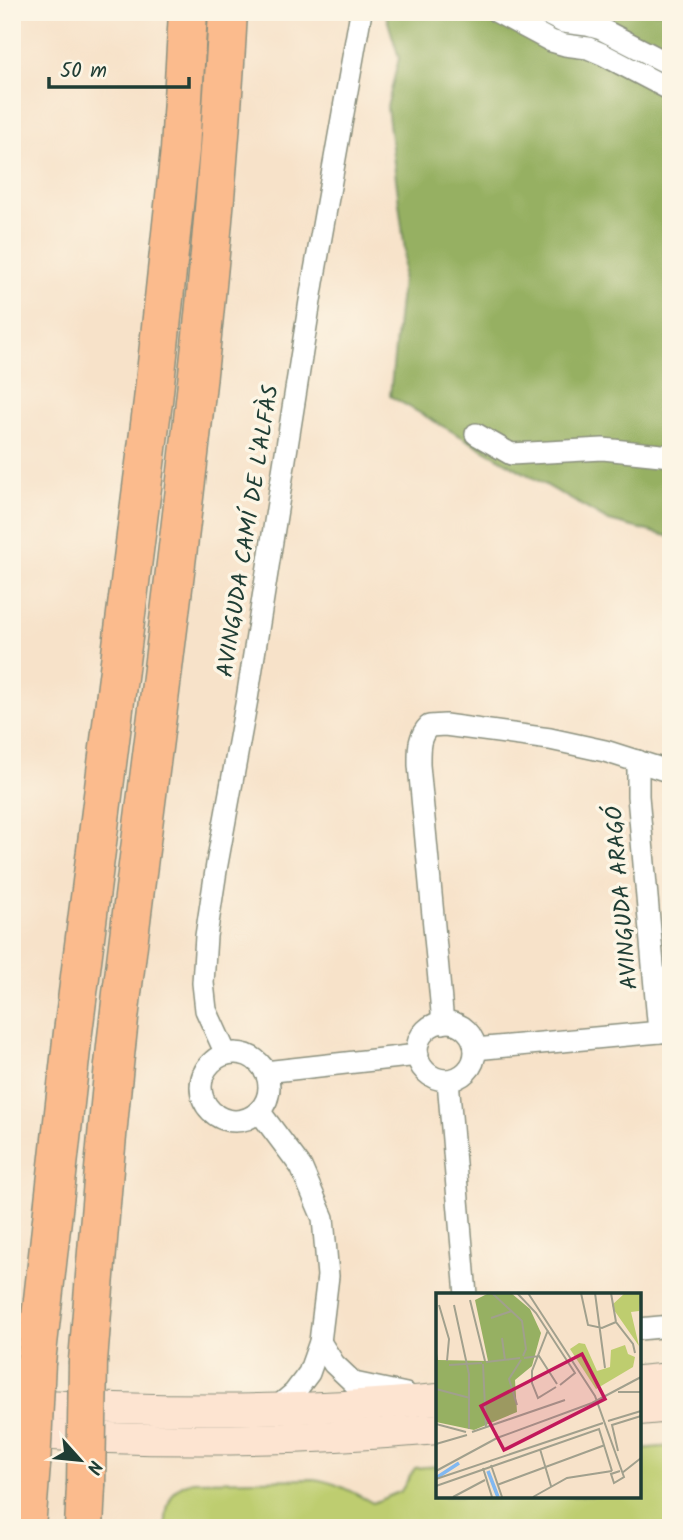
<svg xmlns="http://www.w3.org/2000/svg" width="683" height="1540" font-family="Kalam,sans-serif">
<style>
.green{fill:#becd6f;stroke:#6e8552;stroke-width:2}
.forest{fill:#96b062;stroke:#5a764b;stroke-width:2}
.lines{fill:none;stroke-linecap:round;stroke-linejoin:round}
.street-casing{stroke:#8b907e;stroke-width:24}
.secondary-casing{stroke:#8b907e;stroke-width:32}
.highway-casing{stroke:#8b907e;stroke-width:41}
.street{stroke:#fff;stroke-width:21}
.secondary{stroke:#fde4d1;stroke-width:30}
.highway{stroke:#fbbb8d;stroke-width:38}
.highway-bridge-casing{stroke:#8b907e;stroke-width:41;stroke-linecap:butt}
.highway-bridge{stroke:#fbbb8d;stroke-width:38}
.labels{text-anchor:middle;stroke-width:7;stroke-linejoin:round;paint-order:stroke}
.street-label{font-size:23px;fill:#1f3d34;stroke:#fcf5e5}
.inset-river{fill:none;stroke:#81b8f1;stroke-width:3.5}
.inset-road{fill:none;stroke:#a1a08d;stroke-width:2}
.view{fill:#c2185b;fill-opacity:0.15;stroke:#c2185b;stroke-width:3.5}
.inset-edge{fill:none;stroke:#1f3d34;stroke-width:3.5}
</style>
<rect width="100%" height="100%" fill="#fcf5e5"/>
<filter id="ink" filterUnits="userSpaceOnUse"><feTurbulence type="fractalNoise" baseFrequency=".0143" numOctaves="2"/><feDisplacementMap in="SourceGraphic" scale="14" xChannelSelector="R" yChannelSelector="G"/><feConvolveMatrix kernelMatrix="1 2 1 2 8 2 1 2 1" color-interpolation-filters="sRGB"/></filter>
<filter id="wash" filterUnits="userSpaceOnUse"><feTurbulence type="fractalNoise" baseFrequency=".00686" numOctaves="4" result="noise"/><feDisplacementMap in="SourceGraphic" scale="28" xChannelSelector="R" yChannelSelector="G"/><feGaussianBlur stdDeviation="1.57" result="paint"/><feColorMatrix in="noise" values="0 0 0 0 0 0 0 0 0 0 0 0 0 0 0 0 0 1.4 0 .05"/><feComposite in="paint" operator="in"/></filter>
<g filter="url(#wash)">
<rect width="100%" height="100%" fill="#f7e2c9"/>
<!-- green -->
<path class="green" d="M 671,1446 L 671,1528 L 166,1528 C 165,1507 170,1486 193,1481 L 313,1479 C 337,1482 352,1492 373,1503 L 401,1491 L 415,1468 L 438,1466 L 438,1496 L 639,1496 L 639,1449 Z"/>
<!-- forest -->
<path class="forest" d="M 385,12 L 671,12 L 671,537 L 609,521 L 390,396 L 405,251 L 387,107 L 399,58 Z"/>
</g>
<g filter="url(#ink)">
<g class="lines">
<defs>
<g id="street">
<path d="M 497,12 L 551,41 L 565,45 L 588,48 L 602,54 L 671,90"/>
<path d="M 543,12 L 563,22 L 587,25 L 601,29 L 671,65"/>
<path d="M 476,434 L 511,454 L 603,449 L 671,456"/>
<path d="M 638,761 L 638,796 L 659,1032"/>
<circle cx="446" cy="1051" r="29"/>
<path d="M 443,1023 L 419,765 C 419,750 418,737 429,726 L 445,725 L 550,739 L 605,751 L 671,772"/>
<path d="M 475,1049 L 671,1031"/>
<circle cx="235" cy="1087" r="34"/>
<path d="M 226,1054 L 206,1010 L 203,983 L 206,936 L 217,864 L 247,699 L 313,282 L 361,12"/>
<path d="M 265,1072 L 418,1055"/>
<path d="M 448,1080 L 466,1295"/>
<path d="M 259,1111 L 301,1167 L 323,1218 L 328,1276 L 320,1342 L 309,1373 L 294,1393 L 275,1409"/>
<path d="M 639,1329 L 671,1326"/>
<path d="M 320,1342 L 334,1364 L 354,1383 L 406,1394"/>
</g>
<g id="secondary">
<path d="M 639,1381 L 671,1378"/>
<path d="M 12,1403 C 154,1412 297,1413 438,1399"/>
<path d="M 639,1410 L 671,1407"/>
<path d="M 12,1432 C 154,1444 296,1441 438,1429"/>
</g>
<g id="highway">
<path d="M 88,1361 C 99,1228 109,1094 126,961 C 165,645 211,330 228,12"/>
<path d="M 36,1362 L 73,1032 L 153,401 L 180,150 L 188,12"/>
<path d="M 26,1528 L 31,1465"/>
<path d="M 84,1528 L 86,1486"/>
</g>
</defs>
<!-- street casing -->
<use href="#street" class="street-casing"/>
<!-- secondary casing -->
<use href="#secondary" class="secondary-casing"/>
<!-- highway casing -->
<use href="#highway" class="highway-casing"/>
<!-- street -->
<use href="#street" class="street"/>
<!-- secondary -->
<use href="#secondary" class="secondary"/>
<!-- highway -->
<use href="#highway" class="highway"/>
<defs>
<g id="highway-bridge">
<path d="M 31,1465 L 36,1362"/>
<path d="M 86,1486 L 88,1361"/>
</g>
</defs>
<!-- highway-bridge casing -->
<use href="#highway-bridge" class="highway-bridge-casing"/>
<!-- highway-bridge -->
<use href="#highway-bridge" class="highway-bridge"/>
</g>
</g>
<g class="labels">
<!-- street labels -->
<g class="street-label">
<text transform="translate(247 531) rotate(-81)" y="8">AVINGUDA CAMÍ DE L'ALFÀS</text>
<text transform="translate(621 898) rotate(-95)" y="8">AVINGUDA ARAGÓ</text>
</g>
</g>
<!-- overview -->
<g transform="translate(436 1293)">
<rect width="205" height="205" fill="#f7e2c9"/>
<path d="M 189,0 L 205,0 L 203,18 L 195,19 L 203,53 L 178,17 L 176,12 ZM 143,50 L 149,51 L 161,78 L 174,74 L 175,57 L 189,52 L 192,61 L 199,64 L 197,74 L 160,96 L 134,56 Z" fill="#becd6f"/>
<path d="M 53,0 L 75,0 L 94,16 L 105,40 L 96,73 L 79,87 L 81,119 L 38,137 L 0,129 L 0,54 L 2,67 L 52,68 L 39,7 Z" fill="#96b062"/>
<path class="inset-river" d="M 52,178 L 62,204M 0,185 L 23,170"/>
<path class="inset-road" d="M 56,0 L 86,28 L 90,56 L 87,63M 81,0 L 100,20 L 139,80 L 124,92M 92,0 L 159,103 L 188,184 L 178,190 L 175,181 L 184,178M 145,0 L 152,32 L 166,35 L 180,29M 159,0 L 169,75M 175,0 L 180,29 L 197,51 L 199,60M 34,7 L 49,68M 3,12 L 13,46 L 11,68M 18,12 L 33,81 L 33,136M 55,25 L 76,18M 112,37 L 96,78 L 96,90 L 102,105 L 120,94M 66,45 L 69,67M 88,65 L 103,63 L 121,91M 50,69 L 84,65M 47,71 L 50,135M 13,72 L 46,70M 0,96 L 34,105M 182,99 L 205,99M 81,112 L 73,86 L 85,67M 172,128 L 205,118M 0,131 L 30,139M 36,139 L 129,107M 0,151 L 31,142M 104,156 L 115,193M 182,158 L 176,132 L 205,123M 55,172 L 66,204M 47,175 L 56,204M 0,178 L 61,145 L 156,110 L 205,84M 186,180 L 205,165M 0,186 L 167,130M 61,192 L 169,152M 0,193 L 163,136 L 176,178M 17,204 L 49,187M 97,204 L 131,185 L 176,178"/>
<path class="view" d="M 146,61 L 169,106 L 68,157 L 45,113 Z"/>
<rect width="205" height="205" class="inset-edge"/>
</g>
<!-- margin -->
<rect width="683" height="1540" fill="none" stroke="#fcf5e5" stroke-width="42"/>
<!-- north arrow -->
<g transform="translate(80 1460) rotate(117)" stroke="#fcf5e5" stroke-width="5" paint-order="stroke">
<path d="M0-5L12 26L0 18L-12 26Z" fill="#1f3d34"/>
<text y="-10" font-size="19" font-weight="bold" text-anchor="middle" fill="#1f3d34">N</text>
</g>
<!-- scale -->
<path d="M49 77v10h140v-10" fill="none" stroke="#1f3d34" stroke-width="3.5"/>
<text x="60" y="77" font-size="21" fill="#1f3d34" stroke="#fcf5e5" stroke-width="5" paint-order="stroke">50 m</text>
</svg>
